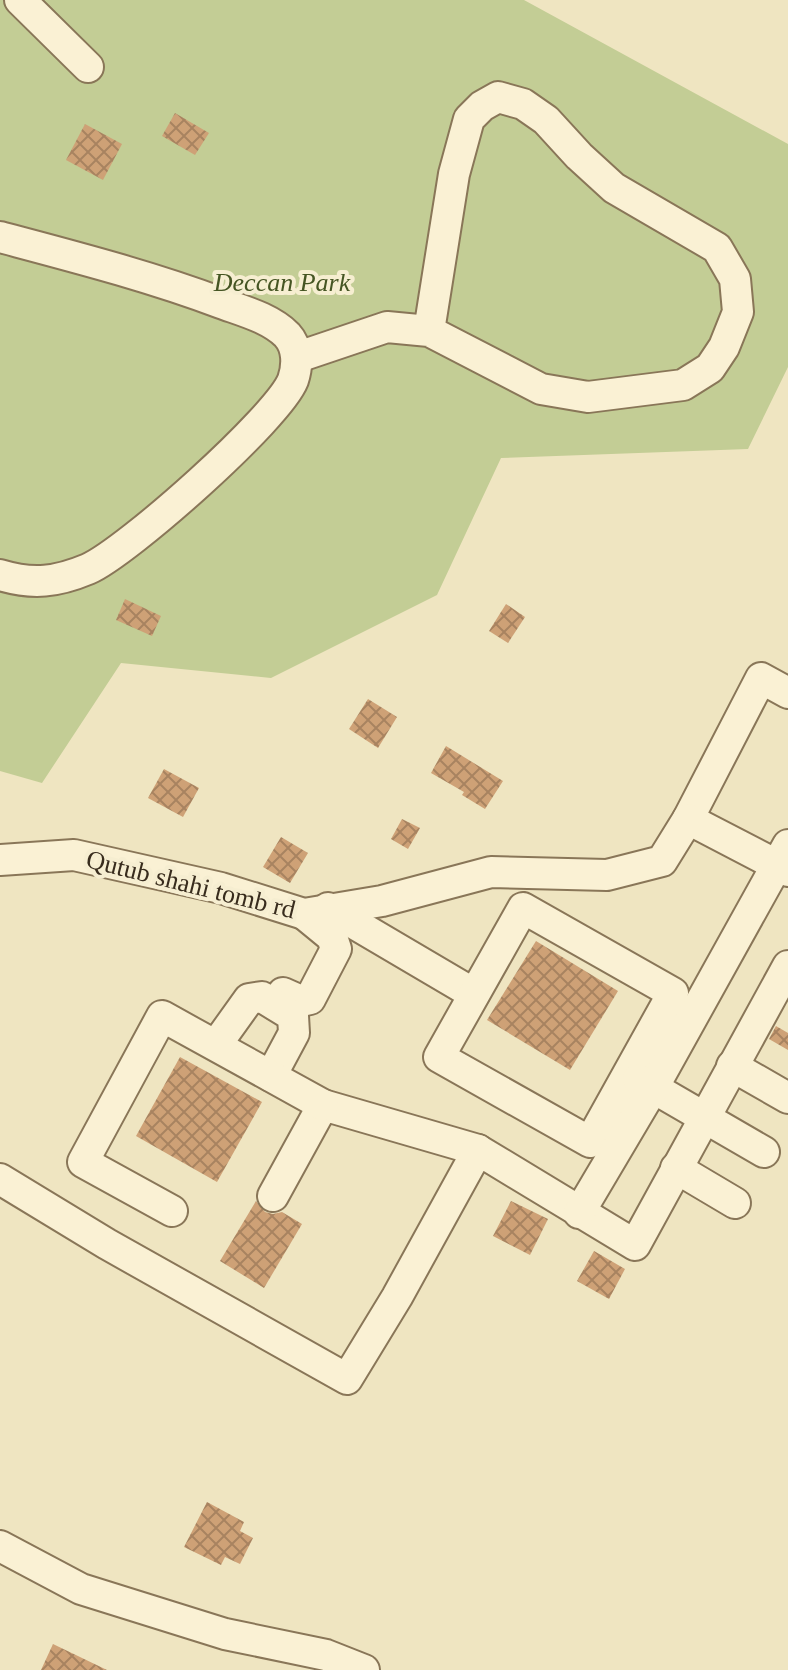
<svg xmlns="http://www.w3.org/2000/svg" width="788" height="1670" font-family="'Times New Roman',serif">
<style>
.park{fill:#c3cd95}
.building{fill:url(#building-cross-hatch)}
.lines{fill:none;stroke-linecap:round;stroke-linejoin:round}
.minor-casing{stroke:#897658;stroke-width:34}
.minor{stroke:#faf1d4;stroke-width:30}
.labels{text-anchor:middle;stroke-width:8;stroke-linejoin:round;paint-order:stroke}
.park-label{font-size:26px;font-style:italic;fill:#455523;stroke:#f6eed1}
.street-label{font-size:26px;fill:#382c1d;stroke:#f6eed1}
</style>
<defs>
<pattern id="building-cross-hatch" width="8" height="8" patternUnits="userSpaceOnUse" patternTransform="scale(2)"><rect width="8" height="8" fill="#cea176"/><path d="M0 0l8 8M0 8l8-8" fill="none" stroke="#a88360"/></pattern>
</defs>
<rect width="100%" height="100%" fill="#efe5c1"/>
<!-- park -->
<path class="park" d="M 0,0 L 524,0 L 788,144 L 788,367 L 748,449 L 501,458 L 437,595 L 271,678 L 121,663 L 42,783 L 0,771 Z"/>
<!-- building -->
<g class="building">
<path d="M 175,113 L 209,133 L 195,155 L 162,136 Z"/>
<path d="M 85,124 L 122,144 L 103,180 L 66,160 Z"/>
<path d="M 125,599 L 161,616 L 152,636 L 116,620 Z"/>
<path d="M 506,604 L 525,617 L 508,643 L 489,631 Z"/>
<path d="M 368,699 L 397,717 L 378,748 L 349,729 Z"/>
<path d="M 446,746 L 503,781 L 485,809 L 462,795 L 464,792 L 431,773 Z"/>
<path d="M 164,769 L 199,788 L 183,817 L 148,798 Z"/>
<path d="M 402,819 L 420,828 L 408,849 L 391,839 Z"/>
<path d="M 281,837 L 308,853 L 290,883 L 263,867 Z"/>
<path d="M 536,941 L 618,991 L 570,1070 L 487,1020 Z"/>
<path d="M 776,1026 L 788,1033 L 788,1050 L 769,1039 Z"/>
<path d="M 180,1057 L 262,1102 L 217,1182 L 136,1136 Z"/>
<path d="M 256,1201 L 265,1212 L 273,1214 L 282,1212 L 302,1224 L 264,1288 L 220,1261 Z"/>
<path d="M 511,1201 L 548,1219 L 530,1255 L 493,1236 Z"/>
<path d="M 594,1251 L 625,1269 L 609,1299 L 577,1281 Z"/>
<path d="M 207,1502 L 244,1522 L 240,1531 L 253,1538 L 240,1564 L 225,1557 L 221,1565 L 184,1547 Z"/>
<path d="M 53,1644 L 107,1670 L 41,1670 Z"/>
</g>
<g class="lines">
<defs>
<g id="minor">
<path d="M 20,0 L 88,67"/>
<path d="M 0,237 C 75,257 149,276 221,303 C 243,311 270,318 287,335 C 298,347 298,365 293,380 C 278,418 127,552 88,569 C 57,582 33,585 0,575"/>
<path d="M 298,357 L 387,327 L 429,331 L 541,389 L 588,397 L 683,385 L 710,368 L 724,347 L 738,312 L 735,279 L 717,248 L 614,188 L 579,156 L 546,120 L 523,104 L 498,97 L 482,106 L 469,119 L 454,174 L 429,331"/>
<path d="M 688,819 L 761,678 L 788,693"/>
<path d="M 0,860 L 74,855 L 221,888 L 304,914 L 382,901 L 491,872 L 607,875 L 662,861 L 688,819 L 788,871"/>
<path d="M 328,908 L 474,994"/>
<path d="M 523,908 L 673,993 L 590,1142 L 439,1057 Z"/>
<path d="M 276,1005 L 283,993 L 301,1001 L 310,999 L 336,949 L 332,937 L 304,914"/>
<path d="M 216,1045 L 249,999 L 262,997 L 293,1016 L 294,1033 L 271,1076"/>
<path d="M 732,1066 L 788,1098"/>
<path d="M 638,1079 L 764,1152"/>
<path d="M 676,1168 L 735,1203"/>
<path d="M 0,1179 L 107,1244 L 347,1379 L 397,1297 L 478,1150 L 635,1245 L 788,966"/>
<path d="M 273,1196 L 323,1105 L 478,1150"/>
<path d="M 172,1211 L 83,1162 L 162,1016 L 323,1105"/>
<path d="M 579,1213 L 653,1088 L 788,845"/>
<path d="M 0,1546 L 81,1589 L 225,1634 L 326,1655 L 364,1670"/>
</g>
</defs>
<!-- minor casing -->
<use href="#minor" class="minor-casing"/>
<!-- minor -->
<use href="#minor" class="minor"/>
</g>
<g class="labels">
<!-- park labels -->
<g class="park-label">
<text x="282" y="291">Deccan Park</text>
</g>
<!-- street labels -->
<g class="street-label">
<text transform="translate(191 884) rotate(14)" y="9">Qutub shahi tomb rd</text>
</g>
</g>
</svg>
